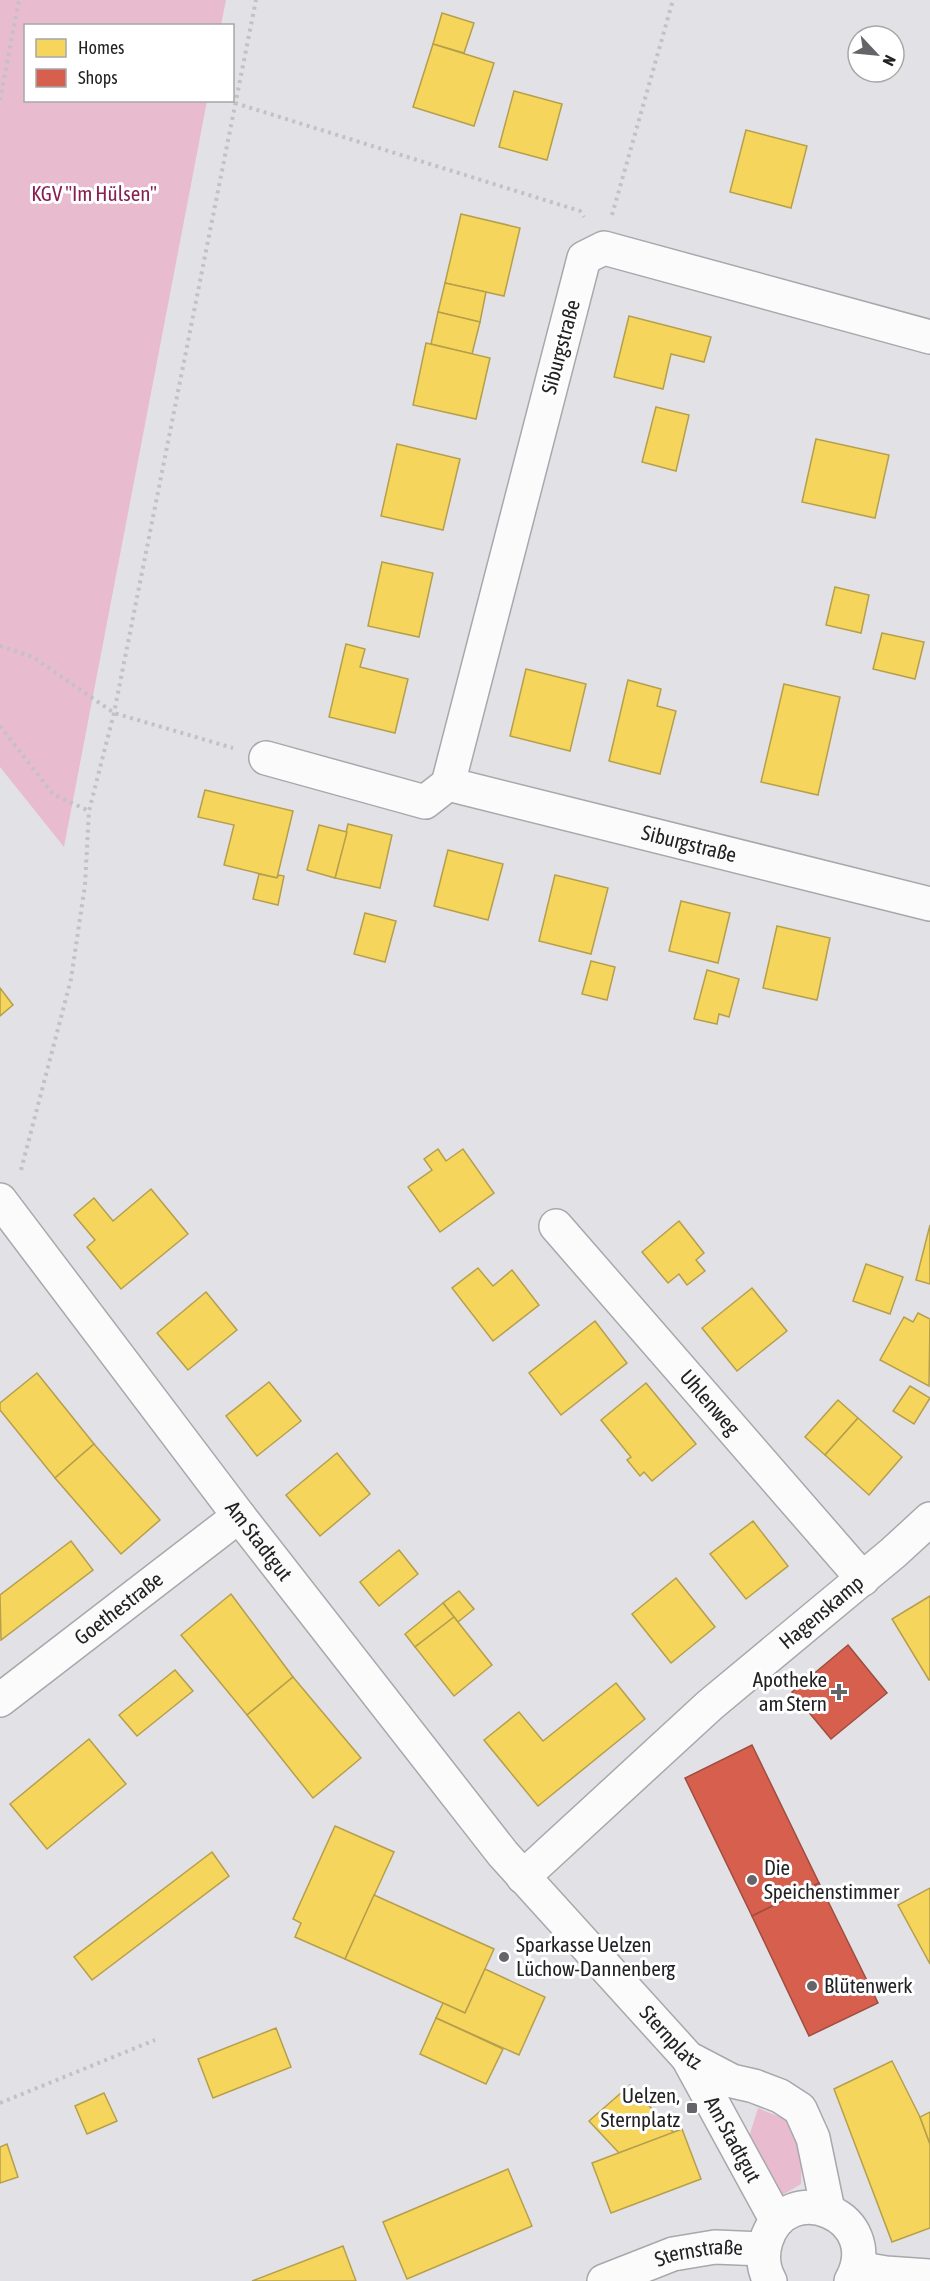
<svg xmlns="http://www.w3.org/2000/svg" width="930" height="2281" font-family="'Asap Condensed',sans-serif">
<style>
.green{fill:#e8bcce}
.homes{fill:#f6d55c;stroke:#b69f4c;stroke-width:1.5}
.shops{fill:#d6604d;stroke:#a04d41;stroke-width:1.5}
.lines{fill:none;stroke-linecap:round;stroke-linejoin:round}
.minor-casing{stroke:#a8a8ac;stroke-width:36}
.path{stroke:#c2c2c3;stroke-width:4;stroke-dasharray:3 4.5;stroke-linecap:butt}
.minor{stroke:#fbfbfb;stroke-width:33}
.poi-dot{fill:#656569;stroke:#fff;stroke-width:2}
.labels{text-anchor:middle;stroke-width:6;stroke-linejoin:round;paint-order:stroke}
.park-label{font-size:21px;fill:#882054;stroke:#fff}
.street-label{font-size:21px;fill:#222225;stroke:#fff}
.poi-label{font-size:21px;fill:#222225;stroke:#fff;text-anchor:start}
</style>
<rect width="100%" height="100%" fill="#e2e2e6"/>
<!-- green -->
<g class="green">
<path d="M 0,0 L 226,0 L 221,25 L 26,26 L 26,100 L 207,101 L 64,847 L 0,767 Z"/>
<path d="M 758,2108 L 802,2126 L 801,2184 L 779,2197 L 748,2140 Z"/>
</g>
<!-- homes -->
<g class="homes">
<path d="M 442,13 L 474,23 L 464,53 L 433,44 Z"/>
<path d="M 433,44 L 494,63 L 474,126 L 413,107 Z"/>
<path d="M 514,91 L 562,104 L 547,160 L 499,147 Z"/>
<path d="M 746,130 L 807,146 L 791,208 L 730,192 Z"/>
<path d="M 461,214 L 520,228 L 504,296 L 445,283 Z"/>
<path d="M 445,283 L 486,292 L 480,322 L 438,312 Z"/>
<path d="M 438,312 L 480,322 L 472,354 L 431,344 Z"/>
<path d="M 629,316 L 711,337 L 704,362 L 671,354 L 663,389 L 614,377 Z"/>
<path d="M 426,343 L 490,358 L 476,419 L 413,405 Z"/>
<path d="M 656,407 L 689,415 L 676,471 L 642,462 Z"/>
<path d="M 816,439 L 889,455 L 875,518 L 802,502 Z"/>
<path d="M 397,444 L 460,459 L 443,530 L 381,516 Z"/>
<path d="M 382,562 L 433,573 L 419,637 L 368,626 Z"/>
<path d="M 835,587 L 869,595 L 861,633 L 826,625 Z"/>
<path d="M 882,633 L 924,642 L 915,679 L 873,669 Z"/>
<path d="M 346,644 L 365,649 L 360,667 L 408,679 L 395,733 L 329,717 Z"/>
<path d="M 526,669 L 586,684 L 570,751 L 510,736 Z"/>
<path d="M 628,680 L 661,689 L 657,706 L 676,711 L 660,774 L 609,761 Z"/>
<path d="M 784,684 L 840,697 L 818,795 L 761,782 Z"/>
<path d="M 205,790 L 293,811 L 277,878 L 224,865 L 234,825 L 198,817 Z"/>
<path d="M 348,824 L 392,835 L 380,888 L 335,878 Z"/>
<path d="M 319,825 L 347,832 L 335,878 L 307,870 Z"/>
<path d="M 448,850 L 503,864 L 488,920 L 434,906 Z"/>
<path d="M 259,874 L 277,878 L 279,875 L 284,876 L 278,905 L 253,899 Z"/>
<path d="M 555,875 L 608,888 L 591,954 L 539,941 Z"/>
<path d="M 681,901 L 730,913 L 718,963 L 669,951 Z"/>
<path d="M 365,913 L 396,921 L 385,962 L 354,954 Z"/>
<path d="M 777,926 L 830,938 L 817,1000 L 763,988 Z"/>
<path d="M 591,961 L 615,967 L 607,1000 L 582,994 Z"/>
<path d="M 707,970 L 739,979 L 729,1017 L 719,1014 L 717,1024 L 694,1019 Z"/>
<path d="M 0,988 L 13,1005 L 0,1016 Z"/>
<path d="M 438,1149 L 446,1161 L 463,1149 L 494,1193 L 440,1232 L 408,1187 L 432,1170 L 424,1159 Z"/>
<path d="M 151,1189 L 188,1234 L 121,1289 L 87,1247 L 95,1240 L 74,1215 L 94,1198 L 113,1221 Z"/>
<path d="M 679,1221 L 704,1253 L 696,1260 L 705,1271 L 687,1285 L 679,1274 L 668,1283 L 642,1252 Z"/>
<path d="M 930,1225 L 930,1284 L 916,1280 Z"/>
<path d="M 866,1264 L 903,1277 L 890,1314 L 853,1301 Z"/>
<path d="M 478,1268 L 493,1286 L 512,1270 L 539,1305 L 493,1341 L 452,1288 Z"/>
<path d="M 752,1288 L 787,1331 L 737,1371 L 702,1328 Z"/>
<path d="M 206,1292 L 237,1330 L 188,1370 L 157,1333 Z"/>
<path d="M 918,1313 L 930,1319 L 929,1386 L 880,1360 L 904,1317 L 913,1322 Z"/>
<path d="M 595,1321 L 627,1363 L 561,1415 L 529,1373 Z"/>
<path d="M 37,1373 L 94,1444 L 55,1478 L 0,1410 L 0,1403 Z"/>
<path d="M 269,1382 L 301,1421 L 257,1456 L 226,1416 Z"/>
<path d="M 646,1383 L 696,1444 L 652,1481 L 644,1472 L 640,1476 L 627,1460 L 631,1457 L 601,1420 Z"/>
<path d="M 910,1386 L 930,1398 L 914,1424 L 893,1411 Z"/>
<path d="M 838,1400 L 858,1418 L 825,1455 L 805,1437 Z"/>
<path d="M 858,1418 L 902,1457 L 869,1495 L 825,1455 Z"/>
<path d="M 94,1444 L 160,1520 L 121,1554 L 55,1478 Z"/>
<path d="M 337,1453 L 370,1494 L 320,1536 L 286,1495 Z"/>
<path d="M 753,1521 L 788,1566 L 746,1599 L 710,1554 Z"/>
<path d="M 71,1541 L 93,1570 L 1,1640 L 0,1595 Z"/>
<path d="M 399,1550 L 418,1574 L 379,1606 L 360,1582 Z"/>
<path d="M 676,1578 L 715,1627 L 671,1663 L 632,1614 Z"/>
<path d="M 459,1591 L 474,1609 L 458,1622 L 443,1603 Z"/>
<path d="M 231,1594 L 293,1677 L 247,1715 L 181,1635 Z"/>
<path d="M 930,1596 L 930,1680 L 929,1680 L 892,1619 Z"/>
<path d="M 443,1603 L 454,1617 L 415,1647 L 405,1634 Z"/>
<path d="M 454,1617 L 492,1665 L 454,1696 L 415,1647 Z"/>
<path d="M 175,1670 L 193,1691 L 137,1736 L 119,1715 Z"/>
<path d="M 293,1677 L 361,1758 L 313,1798 L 247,1715 Z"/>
<path d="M 616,1683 L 645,1719 L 538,1806 L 484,1740 L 519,1712 L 543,1741 Z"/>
<path d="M 89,1739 L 126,1784 L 47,1849 L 10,1804 Z"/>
<path d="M 335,1826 L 394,1852 L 345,1959 L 295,1937 L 301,1923 L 293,1919 Z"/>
<path d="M 212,1852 L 229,1876 L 92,1980 L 74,1957 Z"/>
<path d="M 930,1888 L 930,1964 L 898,1905 Z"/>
<path d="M 374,1895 L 494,1949 L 465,2013 L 345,1959 Z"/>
<path d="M 485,1969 L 545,1997 L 519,2055 L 436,2018 L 443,2003 L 465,2013 Z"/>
<path d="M 436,2018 L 503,2049 L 486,2084 L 420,2054 Z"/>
<path d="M 276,2028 L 291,2067 L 213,2098 L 198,2059 Z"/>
<path d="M 892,2061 L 920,2117 L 930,2144 L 930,2228 L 892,2242 L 834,2089 Z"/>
<path d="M 630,2085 L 674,2133 L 619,2153 L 589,2121 Z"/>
<path d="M 104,2093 L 117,2121 L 87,2134 L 75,2106 Z"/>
<path d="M 930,2112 L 930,2144 L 920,2117 Z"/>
<path d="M 682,2129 L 701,2179 L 611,2213 L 592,2163 Z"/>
<path d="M 7,2144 L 18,2177 L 0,2183 L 0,2147 Z"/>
<path d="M 508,2169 L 532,2226 L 407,2279 L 383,2222 Z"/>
<path d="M 343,2246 L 356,2281 L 252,2281 Z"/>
</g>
<!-- shops -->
<g class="shops">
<path d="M 848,1645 L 887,1693 L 831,1739 L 792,1692 Z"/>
<path d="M 752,1745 L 819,1883 L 752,1916 L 685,1778 Z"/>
<path d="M 819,1883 L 878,2003 L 809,2036 L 752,1916 Z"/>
</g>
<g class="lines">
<defs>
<g id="minor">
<path id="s1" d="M 930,337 L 604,248 L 584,258 L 448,784 L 930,904"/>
<path d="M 266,758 L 425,802 L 448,784"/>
<path id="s2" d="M 0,1200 L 239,1516 L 503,1854 L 688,2058 L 732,2081 L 754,2086 L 780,2096 L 800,2109 L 813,2138 L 828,2210"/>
<path id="s3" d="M 556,1226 L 863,1579"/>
<path id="s4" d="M 0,1700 L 239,1516"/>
<path id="s5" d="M 523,1877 L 710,1705 L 893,1553 L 930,1519"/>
<path id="s6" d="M 688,2058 L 777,2221"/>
<path d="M 857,2268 L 886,2273 L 930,2276"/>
<path id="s7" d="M 604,2281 L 673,2254 L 715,2247 L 763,2249"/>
<path d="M 770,2281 C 763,2269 762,2254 766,2241 C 786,2175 887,2216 851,2281"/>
</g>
</defs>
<!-- minor casing -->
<use href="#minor" class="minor-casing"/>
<!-- path -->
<g class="path">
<path d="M 0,100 L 19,0"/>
<path d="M 235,103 L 580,211 L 584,217"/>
<path d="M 612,215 L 673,0"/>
<path d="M 0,646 L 33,657 L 114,713 L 233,748"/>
<path d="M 0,726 L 53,794 L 89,811"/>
<path d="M 21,1170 L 71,979 L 85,885 L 89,811 L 114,713 L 256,0"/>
<path d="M 0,2103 L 155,2040"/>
</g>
<!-- minor -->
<use href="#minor" class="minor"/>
</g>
<!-- markers -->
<g class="poi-dot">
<path d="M836 1683h6v6h6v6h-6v6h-6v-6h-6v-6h6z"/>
<circle cx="752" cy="1880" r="6"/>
<circle cx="504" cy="1957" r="6"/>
<circle cx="812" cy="1986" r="6"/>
<rect x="686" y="2102" width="12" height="12" rx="3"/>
</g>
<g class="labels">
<!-- park labels -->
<g class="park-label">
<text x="94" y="201">KGV "Im Hülsen"</text>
</g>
<!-- street labels -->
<g class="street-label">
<text transform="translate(561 347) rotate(-75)" y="7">Siburgstraße</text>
<text dy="7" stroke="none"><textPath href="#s1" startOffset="1152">Siburgstraße</textPath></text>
<text dy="7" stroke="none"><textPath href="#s3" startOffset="234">Uhlenweg</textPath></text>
<text dy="7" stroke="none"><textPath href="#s2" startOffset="428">Am Stadtgut</textPath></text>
<text dy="7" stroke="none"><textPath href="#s4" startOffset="150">Goethestraße</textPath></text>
<text dy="7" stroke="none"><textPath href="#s5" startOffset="399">Hagenskamp</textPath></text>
<text dy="7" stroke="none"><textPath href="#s2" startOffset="1074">Sternplatz</textPath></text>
<text dy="7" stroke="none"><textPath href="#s6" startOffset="93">Am Stadtgut</textPath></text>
<text dy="7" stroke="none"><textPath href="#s7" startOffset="100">Sternstraße</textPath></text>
</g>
<!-- poi labels -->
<g class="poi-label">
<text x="827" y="1687" text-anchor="end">Apotheke<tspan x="827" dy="24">am Stern</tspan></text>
<text x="764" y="1875">Die<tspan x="764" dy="24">Speichenstimmer</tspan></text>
<text x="516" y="1952">Sparkasse Uelzen<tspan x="516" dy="24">Lüchow-Dannenberg</tspan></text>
<text x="824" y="1993">Blütenwerk</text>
<text x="680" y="2103" text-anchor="end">Uelzen,<tspan x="680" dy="24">Sternplatz</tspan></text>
</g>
</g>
<!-- legend -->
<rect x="24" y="24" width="210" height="78" fill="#ffffff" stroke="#a7a7a8" stroke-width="1.5"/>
<rect x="36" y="39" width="30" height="18" fill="#f6d55c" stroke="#a7a7a8" stroke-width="1.5"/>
<text x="78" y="54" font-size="18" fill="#222225">Homes</text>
<rect x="36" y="69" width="30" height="18" fill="#d6604d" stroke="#a7a7a8" stroke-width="1.5"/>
<text x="78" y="84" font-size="18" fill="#222225">Shops</text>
<!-- north arrow -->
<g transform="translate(876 54) rotate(116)"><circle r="28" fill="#ffffff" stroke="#a7a7a8" stroke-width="1.5"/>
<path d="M0-4.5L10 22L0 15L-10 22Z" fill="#656569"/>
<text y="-9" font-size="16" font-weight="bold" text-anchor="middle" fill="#222225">N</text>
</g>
</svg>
